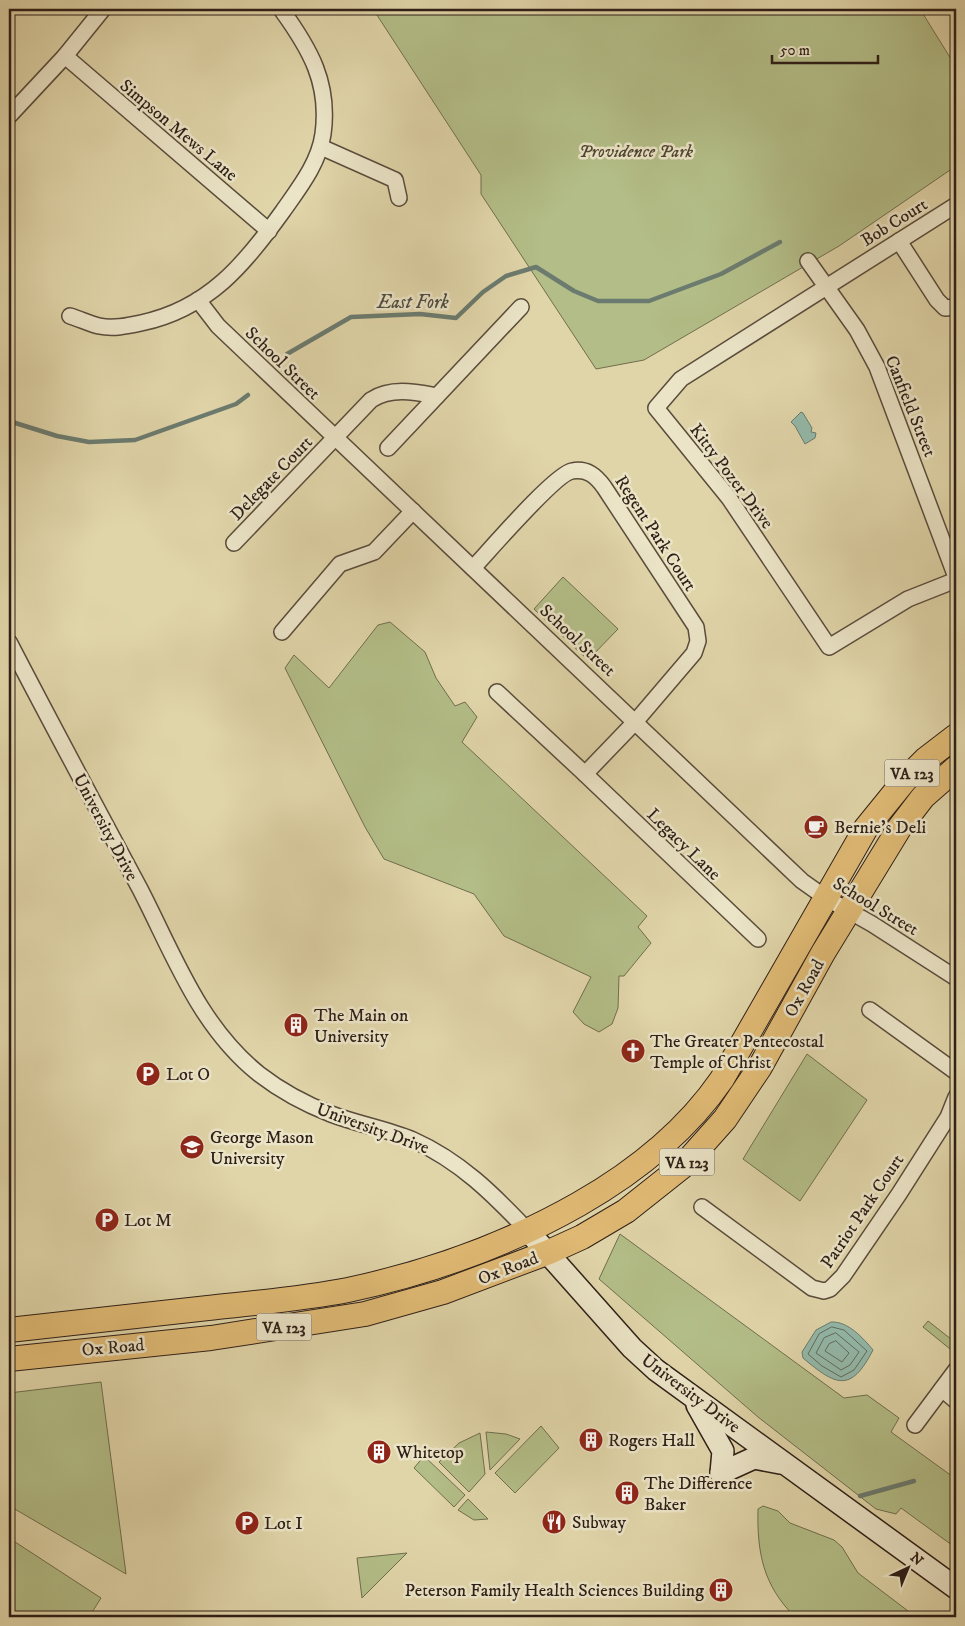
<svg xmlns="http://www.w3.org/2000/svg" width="965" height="1626" font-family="'IM FELL DW Pica',serif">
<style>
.green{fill:#b3bd87;stroke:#706e4f}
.water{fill:#94b9aa;stroke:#6b7b6f}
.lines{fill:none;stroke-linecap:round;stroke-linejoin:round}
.shore{stroke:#616c60;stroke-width:1}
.stream{stroke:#6b7b6f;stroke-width:4.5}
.street-casing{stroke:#5a4c3c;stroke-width:18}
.secondary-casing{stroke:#2e1f17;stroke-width:24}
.primary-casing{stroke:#2e1f17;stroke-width:26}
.street{stroke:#ebe4c7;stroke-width:15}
.secondary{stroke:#ebe4c7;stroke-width:21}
.primary{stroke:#e0ba74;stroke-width:24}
.labels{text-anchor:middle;stroke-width:5;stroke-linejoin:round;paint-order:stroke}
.shield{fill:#ebe4c7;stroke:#675a4c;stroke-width:1}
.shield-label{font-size:16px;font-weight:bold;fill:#2e1f17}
.street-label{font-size:18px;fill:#2e1f17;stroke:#ebe4c7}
.park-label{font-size:18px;font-style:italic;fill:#4f4633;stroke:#ebe4c7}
.poi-label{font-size:18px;fill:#2e1f17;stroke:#ebe4c7;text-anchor:start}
.water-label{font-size:19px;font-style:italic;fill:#4d4d43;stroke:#ebe4c7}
</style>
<rect width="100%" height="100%" fill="#e0d5a9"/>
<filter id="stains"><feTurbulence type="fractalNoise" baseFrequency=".004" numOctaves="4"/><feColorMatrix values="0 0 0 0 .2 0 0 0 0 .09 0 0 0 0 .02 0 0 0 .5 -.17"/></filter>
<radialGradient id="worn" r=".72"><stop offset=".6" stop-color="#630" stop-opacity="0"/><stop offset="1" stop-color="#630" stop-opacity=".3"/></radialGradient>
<!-- green -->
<g class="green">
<path d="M 373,9 L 920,9 L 956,67 L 956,166 L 839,246 L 644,360 L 596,369 L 481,194 L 481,175 Z"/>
<path d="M 563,577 L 618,629 L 588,660 L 534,609 Z"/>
<path d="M 390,622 L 425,652 L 436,678 L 455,706 L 465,702 L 477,717 L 462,742 L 647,916 L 638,927 L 651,943 L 624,976 L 619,976 L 618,1008 L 612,1024 L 599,1032 L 584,1024 L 573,1012 L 591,977 L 504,936 L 474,894 L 384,859 L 365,827 L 285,668 L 294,655 L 329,688 L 378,625 Z"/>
<path d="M 807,1054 L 867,1100 L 800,1201 L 743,1159 Z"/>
<path d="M 620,1234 L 844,1398 L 867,1395 L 899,1418 L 891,1432 L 956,1479 L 956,1548 L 901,1508 L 896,1514 L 876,1509 L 758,1417 L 599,1279 Z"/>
<path d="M 928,1321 L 956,1343 L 955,1353 L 923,1327 Z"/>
<path d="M 101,1382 L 126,1574 L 13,1508 L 9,1393 Z"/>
<path d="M 541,1426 L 559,1448 L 515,1493 L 495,1473 Z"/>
<path d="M 486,1432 L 506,1434 L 520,1439 L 490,1470 Z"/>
<path d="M 480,1433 L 485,1474 L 469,1492 L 439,1462 L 459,1443 Z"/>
<path d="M 424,1456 L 465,1495 L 454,1507 L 414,1468 Z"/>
<path d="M 468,1499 L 488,1519 L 474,1520 L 458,1510 Z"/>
<path d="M 763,1506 L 778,1511 L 790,1523 L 834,1540 L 842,1547 L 858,1573 L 916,1617 L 795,1617 C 763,1585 757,1553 758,1509 Z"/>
<path d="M 9,1538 L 101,1598 L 89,1617 L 9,1617 Z"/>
<path d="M 407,1553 L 362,1598 L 357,1558 Z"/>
</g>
<!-- water -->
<g class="water">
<path d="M 801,412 L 803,413 L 812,428 L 811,432 L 816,433 L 815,438 L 805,444 L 795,426 L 791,422 Z"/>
<path d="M 831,1322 C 848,1321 863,1338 873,1350 C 851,1393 836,1386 803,1358 L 802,1352 L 816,1330 Z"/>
</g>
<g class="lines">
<!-- shore -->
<g class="shore">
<path d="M 832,1327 L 844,1330 L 867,1351 L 854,1370 L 841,1377 L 822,1366 L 808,1354 L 819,1334 Z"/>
<path d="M 836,1333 L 859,1352 L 850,1365 L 841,1370 L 816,1353 L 824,1338 Z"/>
<path d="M 836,1341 L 849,1353 L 842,1362 L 825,1351 L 829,1344 Z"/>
</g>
<!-- stream -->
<g class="stream">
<path d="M 287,354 L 351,317 L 420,314 L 456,318 L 483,292 L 506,276 L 536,267 L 574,291 L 598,301 L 649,301 L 721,274 L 780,242"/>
<path d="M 9,421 L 57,436 L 89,442 L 135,440 L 236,404 L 248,395"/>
<path d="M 860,1496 L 914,1481"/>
</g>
<defs>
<g id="street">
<path d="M 65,56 L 269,231"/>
<path d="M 9,116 L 65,56 L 103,9"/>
<path d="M 321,147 L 395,180 L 399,198"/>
<path d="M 956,205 L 681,379 L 656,408 L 729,498 L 829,647 L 908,599 L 956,580"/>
<path d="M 899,241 L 937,300 L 945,308 L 956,307"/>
<path d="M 808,261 L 857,330 L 877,367 L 956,577"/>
<path d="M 198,300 L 218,326 L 802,881 L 826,898 L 872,924 L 956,978"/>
<path d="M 70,316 C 80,319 90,324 99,326 C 113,329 127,326 141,323 C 208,309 245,264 283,211 C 299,188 319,163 323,134 C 330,83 310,49 281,9"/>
<path d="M 388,448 L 521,307"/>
<path d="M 234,543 L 371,400 C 391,387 415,392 437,396"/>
<path d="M 473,568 C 489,551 555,474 572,471 C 587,468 596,476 604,487 L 696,627 L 698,641 L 694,653 L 636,721 L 585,774 L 758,939"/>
<path d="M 282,632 L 340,564 L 374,552 L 413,511"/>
<path d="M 9,642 C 52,725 96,807 140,889 C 174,955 199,1026 259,1074 C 281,1091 305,1104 331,1114 C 357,1124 387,1129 413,1140 C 460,1161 493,1194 528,1231"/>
<path d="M 497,692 L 585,774"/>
<path d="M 870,1010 L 956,1072"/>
<path d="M 702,1207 L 812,1288 L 824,1291 L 830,1289 L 843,1276 L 899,1194 L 948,1117 L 956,1097"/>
<path d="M 942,1389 L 956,1401"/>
<path d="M 915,1425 L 956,1370"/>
</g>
<g id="secondary">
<path d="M 528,1231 L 632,1348 L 656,1370 L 956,1588"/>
<path d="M 697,1405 L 723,1451 L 721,1473"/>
<path d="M 721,1473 L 754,1458 L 780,1463"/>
</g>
<g id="primary">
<path d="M 9,1330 C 75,1323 141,1316 208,1308 C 254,1303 302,1299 348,1290 C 428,1273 507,1245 579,1204 C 635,1172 685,1133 722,1079 L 866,828 L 905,780 L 926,759 L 956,736"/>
<path d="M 9,1359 L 211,1338 L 365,1314 L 443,1292 L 549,1252 L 582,1237 L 626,1211 L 684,1165 L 725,1119 L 760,1067 L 823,953 L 900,827 L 923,797 L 956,768"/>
</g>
</defs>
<!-- street casing -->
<use href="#street" class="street-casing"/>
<!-- secondary casing -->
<use href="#secondary" class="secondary-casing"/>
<!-- primary casing -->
<use href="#primary" class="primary-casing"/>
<!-- street -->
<use href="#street" class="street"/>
<!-- secondary -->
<use href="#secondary" class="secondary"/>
<!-- primary -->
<use href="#primary" class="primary"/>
</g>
<!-- icons -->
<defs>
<symbol id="cafe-disc" viewBox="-11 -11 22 22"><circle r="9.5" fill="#8f2418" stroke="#ebe4c7"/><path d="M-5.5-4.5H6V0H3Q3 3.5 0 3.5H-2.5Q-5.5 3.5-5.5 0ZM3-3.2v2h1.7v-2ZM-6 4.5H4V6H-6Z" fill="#fff"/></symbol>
<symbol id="building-disc" viewBox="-11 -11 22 22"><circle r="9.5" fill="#8f2418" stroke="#ebe4c7"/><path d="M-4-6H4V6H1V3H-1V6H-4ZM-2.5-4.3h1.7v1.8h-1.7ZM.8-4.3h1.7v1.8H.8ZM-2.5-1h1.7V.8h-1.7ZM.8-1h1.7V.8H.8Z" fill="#fff"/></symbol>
<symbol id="church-disc" viewBox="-11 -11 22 22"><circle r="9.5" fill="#8f2418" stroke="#ebe4c7"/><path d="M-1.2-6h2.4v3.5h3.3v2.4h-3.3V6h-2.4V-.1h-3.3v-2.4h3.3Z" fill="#fff"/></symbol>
<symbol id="parking-disc" viewBox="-11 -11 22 22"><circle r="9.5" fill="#8f2418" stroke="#ebe4c7"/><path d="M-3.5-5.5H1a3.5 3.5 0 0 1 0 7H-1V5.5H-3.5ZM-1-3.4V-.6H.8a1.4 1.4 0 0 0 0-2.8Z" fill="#fff"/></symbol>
<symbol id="university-disc" viewBox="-11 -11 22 22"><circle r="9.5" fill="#8f2418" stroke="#ebe4c7"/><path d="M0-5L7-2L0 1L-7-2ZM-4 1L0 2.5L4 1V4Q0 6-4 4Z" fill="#fff"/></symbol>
<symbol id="restaurant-disc" viewBox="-11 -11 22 22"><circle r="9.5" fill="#8f2418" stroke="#ebe4c7"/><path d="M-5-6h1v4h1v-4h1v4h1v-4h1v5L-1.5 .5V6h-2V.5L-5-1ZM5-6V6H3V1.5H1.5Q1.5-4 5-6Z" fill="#fff"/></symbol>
</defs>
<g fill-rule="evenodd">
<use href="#cafe-disc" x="802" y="813" width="28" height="28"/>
<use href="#building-disc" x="282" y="1011" width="28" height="28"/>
<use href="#church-disc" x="619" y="1037" width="28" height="28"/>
<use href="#parking-disc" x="134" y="1060" width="28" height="28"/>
<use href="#university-disc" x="178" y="1133" width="28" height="28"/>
<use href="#parking-disc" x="93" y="1206" width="28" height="28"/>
<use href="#building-disc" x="577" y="1426" width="28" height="28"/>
<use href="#building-disc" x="365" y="1438" width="28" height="28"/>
<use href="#building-disc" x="613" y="1479" width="28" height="28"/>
<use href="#restaurant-disc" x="540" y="1508" width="28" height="28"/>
<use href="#parking-disc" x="233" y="1509" width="28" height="28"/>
<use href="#building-disc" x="707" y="1576" width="28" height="28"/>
</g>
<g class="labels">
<!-- shield labels -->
<g class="shield">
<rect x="884.5" y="759.5" width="55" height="27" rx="4"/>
<rect x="659.5" y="1148.5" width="55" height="27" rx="4"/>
<rect x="256.5" y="1313.5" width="55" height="27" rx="4"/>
</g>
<g class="shield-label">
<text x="912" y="779">VA 123</text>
<text x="687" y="1168">VA 123</text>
<text x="284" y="1333">VA 123</text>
</g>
<!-- street labels -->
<g class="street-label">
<text transform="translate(179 130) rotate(40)" y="6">Simpson Mews Lane</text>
<text transform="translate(894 222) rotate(-32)" y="6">Bob Court</text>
<text transform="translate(283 363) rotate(44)" y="6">School Street</text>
<text transform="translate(911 406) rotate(68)" y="6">Canfield Street</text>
<text transform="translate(732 476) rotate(53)" y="6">Kitty Pozer Drive</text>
<text transform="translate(271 478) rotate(-46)" y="6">Delegate Court</text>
<text transform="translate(656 533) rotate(57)" y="6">Regent Park Court</text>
<text transform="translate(578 640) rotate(43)" y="6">School Street</text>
<text transform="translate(106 827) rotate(62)" y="6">University Drive</text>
<text transform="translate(684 844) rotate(44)" y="6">Legacy Lane</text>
<text transform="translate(876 906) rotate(31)" y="6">School Street</text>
<text transform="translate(804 988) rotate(-61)" y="6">Ox Road</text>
<text transform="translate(373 1128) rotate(20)" y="6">University Drive</text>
<text transform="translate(862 1211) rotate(-56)" y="6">Patriot Park Court</text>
<text transform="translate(508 1268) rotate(-21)" y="6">Ox Road</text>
<text transform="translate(113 1347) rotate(-5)" y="6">Ox Road</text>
<text transform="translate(691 1393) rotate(37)" y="6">University Drive</text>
</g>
<!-- park labels -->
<g class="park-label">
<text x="636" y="157">Providence Park</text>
</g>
<!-- poi labels -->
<g class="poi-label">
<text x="834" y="833">Bernie's Deli</text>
<text x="314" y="1021">The Main on<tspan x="314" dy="21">University</tspan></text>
<text x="650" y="1047">The Greater Pentecostal<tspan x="650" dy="21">Temple of Christ</tspan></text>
<text x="166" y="1080">Lot O</text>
<text x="210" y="1143">George Mason<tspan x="210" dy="21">University</tspan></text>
<text x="124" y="1226">Lot M</text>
<text x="608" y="1446">Rogers Hall</text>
<text x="396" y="1458">Whitetop</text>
<text x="644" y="1489">The Difference<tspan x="644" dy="21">Baker</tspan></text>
<text x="572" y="1528">Subway</text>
<text x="264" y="1529">Lot I</text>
<text x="704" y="1596" text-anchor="end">Peterson Family Health Sciences Building</text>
</g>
<!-- water labels -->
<g class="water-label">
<text x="413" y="308">East Fork</text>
</g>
</g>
<!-- margin -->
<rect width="965" height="1626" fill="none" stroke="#e0d5a9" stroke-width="30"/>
<rect x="10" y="10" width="945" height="1606" fill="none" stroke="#2e1f17" stroke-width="2.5"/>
<rect x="15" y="15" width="935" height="1596" fill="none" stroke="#2e1f17"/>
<!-- north arrow -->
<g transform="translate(908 1568) rotate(44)" stroke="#ebe4c7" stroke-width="4" paint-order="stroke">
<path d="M0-4L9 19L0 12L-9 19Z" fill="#2e1f17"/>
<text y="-8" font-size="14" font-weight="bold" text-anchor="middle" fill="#2e1f17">N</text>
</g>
<!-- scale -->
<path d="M772 55v8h106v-8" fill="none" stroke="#2e1f17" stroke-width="2.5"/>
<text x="780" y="55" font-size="15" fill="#2e1f17" stroke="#ebe4c7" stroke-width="4" paint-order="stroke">50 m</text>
<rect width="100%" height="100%" filter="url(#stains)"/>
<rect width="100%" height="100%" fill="url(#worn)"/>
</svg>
